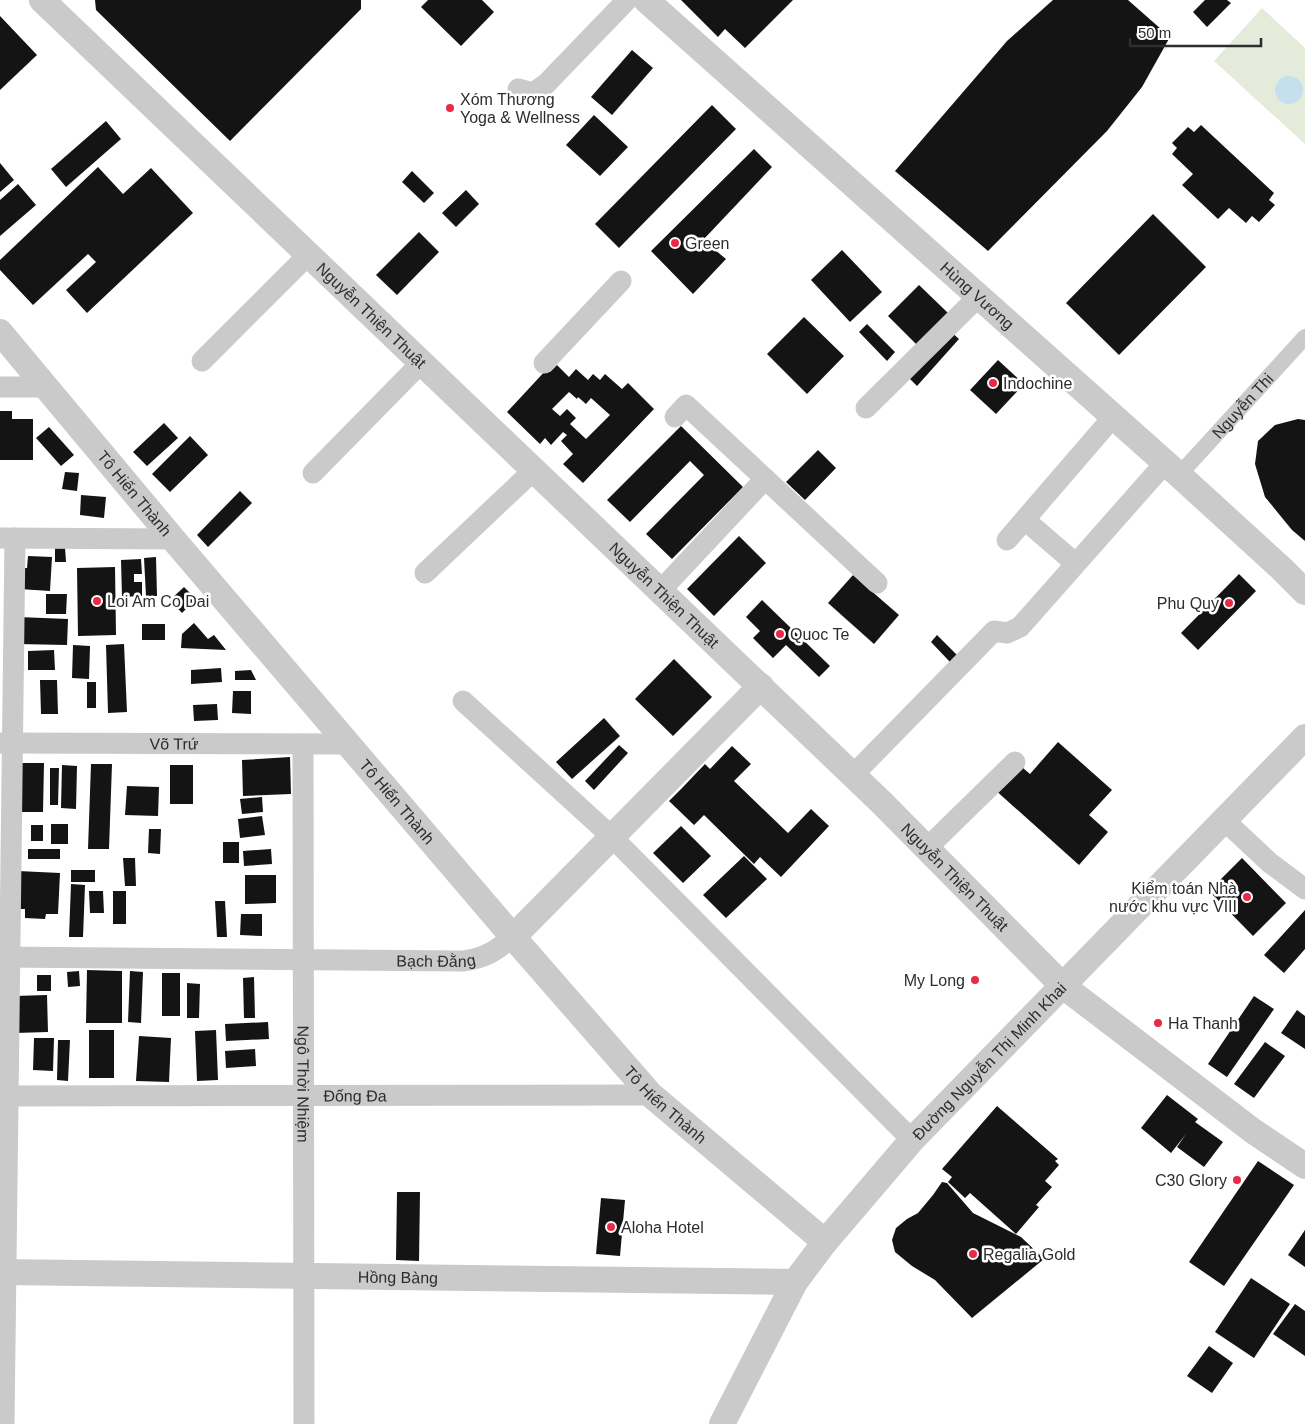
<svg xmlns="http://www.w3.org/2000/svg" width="1305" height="1424" font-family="Arial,sans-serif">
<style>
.green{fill:#e4ebda}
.water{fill:#c5e0ec}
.building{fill:#141414;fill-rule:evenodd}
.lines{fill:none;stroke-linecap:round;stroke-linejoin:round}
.pedestrian{stroke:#cacaca;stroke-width:16}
.minor{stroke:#cacaca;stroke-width:21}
.tertiary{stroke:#cacaca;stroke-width:26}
.poi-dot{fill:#e92a46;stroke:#fff;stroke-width:2}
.labels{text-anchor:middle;stroke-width:5;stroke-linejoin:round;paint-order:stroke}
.poi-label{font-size:16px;fill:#2d2d2d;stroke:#fff;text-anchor:start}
.street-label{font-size:16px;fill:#2d2d2d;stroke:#fff}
</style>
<rect width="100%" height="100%" fill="#fff"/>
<!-- green -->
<path class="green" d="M 1262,8 L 1305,48 L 1305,144 L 1214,61 Z"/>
<!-- water -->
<circle class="water" cx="1289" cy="90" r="14"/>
<!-- building -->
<g class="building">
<path d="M 95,0 L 361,0 L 361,9 L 230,141 L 96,10 Z"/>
<path d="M 428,0 L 482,0 L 494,12 L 461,46 L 421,7 Z"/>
<path d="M 681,0 L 793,0 L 745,48 L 725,29 L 718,37 Z"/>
<path d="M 1053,0 L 1128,0 L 1170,37 L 1142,87 L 1107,131 L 988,251 L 895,171 L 1007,41 Z"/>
<path d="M 1205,0 L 1227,0 L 1231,3 L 1207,27 L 1193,12 Z"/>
<path d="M 0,16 L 37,55 L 0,90 Z"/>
<path d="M 632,50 L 653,68 L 612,115 L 591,97 Z"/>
<path d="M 712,105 L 736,129 L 619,248 L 595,224 Z"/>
<path d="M 594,115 L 628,147 L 600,176 L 566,145 Z"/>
<path d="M 106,121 L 121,139 L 66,187 L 51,169 Z"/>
<path d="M 1201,125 L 1274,193 L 1269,200 L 1275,205 L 1259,222 L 1252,216 L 1246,223 L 1229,208 L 1218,219 L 1182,185 L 1193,174 L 1172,154 L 1177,148 L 1172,143 L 1188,127 L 1194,132 Z"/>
<path d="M 754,149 L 772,167 L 703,240 L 726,259 L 693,294 L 651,251 Z"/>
<path d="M 0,163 L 14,180 L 0,192 Z"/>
<path d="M 98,167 L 123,194 L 151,168 L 193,213 L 87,313 L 66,290 L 96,262 L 88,254 L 33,305 L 0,270 L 0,260 Z"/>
<path d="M 412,171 L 434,193 L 424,203 L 402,182 Z"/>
<path d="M 18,184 L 36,205 L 0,236 L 0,200 Z"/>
<path d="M 466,190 L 479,204 L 456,227 L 442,213 Z"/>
<path d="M 1153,214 L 1206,267 L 1119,355 L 1066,303 Z"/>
<path d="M 419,232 L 439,252 L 397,295 L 376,275 Z"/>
<path d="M 842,250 L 882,292 L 850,322 L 811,280 Z"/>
<path d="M 919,285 L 948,313 L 917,345 L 888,316 Z"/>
<path d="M 804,317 L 844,356 L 807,394 L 767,354 Z"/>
<path d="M 867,324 L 895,352 L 887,361 L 859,332 Z"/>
<path d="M 949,330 L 959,339 L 917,386 L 908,377 Z"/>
<path d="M 998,360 L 1024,384 L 996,414 L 970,390 Z"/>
<path d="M 557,365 L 569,377 L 576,369 L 588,380 L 593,374 L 600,380 L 605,374 L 622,389 L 628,383 L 654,409 L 583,483 L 563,464 L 573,454 L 561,441 L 567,435 L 563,432 L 551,445 L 545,438 L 540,444 L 507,412 L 547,369 L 550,372 ZM 569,392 L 577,399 L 578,397 L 586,404 L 591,398 L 610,415 L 586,439 L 570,424 L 576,418 L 567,409 L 560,416 L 552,409 Z"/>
<path d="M 0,411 L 12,411 L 12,419 L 33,419 L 33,460 L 0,460 Z"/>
<path d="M 1298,419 L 1305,420 L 1305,541 L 1292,530 L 1265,497 L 1255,464 L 1258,441 L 1275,425 Z"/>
<path d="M 164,423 L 178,438 L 147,466 L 133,452 Z"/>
<path d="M 681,426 L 743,487 L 672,559 L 646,534 L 704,475 L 690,461 L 630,522 L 607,500 Z"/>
<path d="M 49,427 L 74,455 L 61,466 L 36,438 Z"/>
<path d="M 190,436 L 208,455 L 170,492 L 152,474 Z"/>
<path d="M 818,450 L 836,468 L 805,500 L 786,482 Z"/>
<path d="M 65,472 L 79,473 L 77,491 L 62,489 Z"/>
<path d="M 240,491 L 252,503 L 208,547 L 197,535 Z"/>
<path d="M 81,495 L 106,497 L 104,518 L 80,515 Z"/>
<path d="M 739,536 L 766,563 L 714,616 L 687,589 Z"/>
<path d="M 55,547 L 65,547 L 66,562 L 55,562 Z"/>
<path d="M 28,556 L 52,557 L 50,591 L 19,589 L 21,568 L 27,568 Z"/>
<path d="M 156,557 L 157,596 L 146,596 L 144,558 Z"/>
<path d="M 141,559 L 142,574 L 134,574 L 134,582 L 142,582 L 142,596 L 122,597 L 121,560 Z"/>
<path d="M 115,567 L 116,635 L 78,636 L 77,568 Z"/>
<path d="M 1239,574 L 1256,591 L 1198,650 L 1181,633 Z"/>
<path d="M 853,575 L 899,615 L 874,644 L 828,603 Z"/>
<path d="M 184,587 L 196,599 L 182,613 L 170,600 Z"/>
<path d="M 46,594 L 67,594 L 66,614 L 46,614 Z"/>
<path d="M 762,600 L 830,666 L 819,677 L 786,645 L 773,658 L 753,638 L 760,631 L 746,617 Z"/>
<path d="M 18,617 L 68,619 L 67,645 L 17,644 Z"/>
<path d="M 194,623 L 208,639 L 214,635 L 226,650 L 181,648 L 182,634 Z"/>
<rect x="142" y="624" width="23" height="16"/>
<path d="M 937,635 L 958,656 L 950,662 L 931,642 Z"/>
<path d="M 124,644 L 127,712 L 108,713 L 106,645 Z"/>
<path d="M 73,645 L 90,646 L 89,679 L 72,678 Z"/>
<path d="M 54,650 L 55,670 L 28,670 L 28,651 Z"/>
<path d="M 674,659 L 712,697 L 673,736 L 635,699 Z"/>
<path d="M 221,668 L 222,682 L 191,684 L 191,670 Z"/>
<path d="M 251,670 L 256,680 L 235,680 L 235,671 Z"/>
<path d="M 40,680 L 57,680 L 58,714 L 41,714 Z"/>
<rect x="87" y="682" width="9" height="26"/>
<path d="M 233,691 L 251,691 L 251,714 L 232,713 Z"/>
<path d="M 217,704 L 218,720 L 194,721 L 193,705 Z"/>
<path d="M 604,718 L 620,736 L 572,779 L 556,762 Z"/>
<path d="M 1058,742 L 1112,790 L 1089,815 L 1108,832 L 1079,865 L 993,788 L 1016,762 L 1030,774 Z"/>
<path d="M 619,745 L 628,753 L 594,790 L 585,781 Z"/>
<path d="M 732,746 L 751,764 L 734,781 L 788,833 L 811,809 L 829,826 L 781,877 L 760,857 L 754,864 L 704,815 L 694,825 L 669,801 L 683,787 L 708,812 L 683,787 L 705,764 L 710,769 Z"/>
<path d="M 290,757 L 291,794 L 243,796 L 242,760 Z"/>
<path d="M 17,763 L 44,763 L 43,812 L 16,812 Z"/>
<path d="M 91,764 L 112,764 L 109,849 L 88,849 Z"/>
<path d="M 62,765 L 77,766 L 76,809 L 61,808 Z"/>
<rect x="170" y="765" width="23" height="39"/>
<path d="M 50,768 L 59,768 L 58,805 L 50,805 Z"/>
<path d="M 127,786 L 159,787 L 158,816 L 125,815 Z"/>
<path d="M 262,797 L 263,812 L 242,814 L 240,799 Z"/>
<path d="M 262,816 L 265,835 L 240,838 L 238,819 Z"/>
<rect x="51" y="824" width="17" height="20"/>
<rect x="31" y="825" width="12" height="16"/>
<path d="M 681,826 L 711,856 L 683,883 L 653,853 Z"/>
<path d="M 149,829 L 161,829 L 160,854 L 148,853 Z"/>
<rect x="223" y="842" width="16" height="21"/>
<rect x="28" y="849" width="32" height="10"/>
<path d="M 271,849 L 272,864 L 244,866 L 243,851 Z"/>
<path d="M 744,856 L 767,879 L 726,918 L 703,895 Z"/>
<path d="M 123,858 L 135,858 L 136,886 L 125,886 Z"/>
<path d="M 1242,858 L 1286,903 L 1253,936 L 1209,891 Z"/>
<rect x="71" y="870" width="24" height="12"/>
<path d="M 18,871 L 60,873 L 58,914 L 46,914 L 45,919 L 25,918 L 25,909 L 17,909 Z"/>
<path d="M 245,875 L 276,875 L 276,903 L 245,904 Z"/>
<path d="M 71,884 L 85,885 L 83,937 L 69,937 Z"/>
<path d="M 89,891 L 103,891 L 104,913 L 90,913 Z"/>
<rect x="113" y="891" width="13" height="33"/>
<path d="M 215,901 L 225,901 L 227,937 L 217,937 Z"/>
<path d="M 1305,910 L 1305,949 L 1284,973 L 1264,955 Z"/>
<path d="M 241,914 L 262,914 L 262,936 L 240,935 Z"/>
<path d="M 87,970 L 122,971 L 122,1023 L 86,1023 Z"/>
<path d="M 79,971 L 80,986 L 68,987 L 67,972 Z"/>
<path d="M 130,971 L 143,972 L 141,1023 L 128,1022 Z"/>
<rect x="162" y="973" width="18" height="43"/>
<rect x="37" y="975" width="14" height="16"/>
<path d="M 254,977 L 255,1018 L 244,1018 L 243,978 Z"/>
<path d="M 187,983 L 200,984 L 199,1018 L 187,1018 Z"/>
<path d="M 47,995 L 48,1032 L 15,1033 L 14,996 Z"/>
<path d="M 1254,996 L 1274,1009 L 1227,1077 L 1208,1064 Z"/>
<path d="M 1297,1010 L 1305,1016 L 1305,1049 L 1281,1033 Z"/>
<path d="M 268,1022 L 269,1039 L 226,1041 L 225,1024 Z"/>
<rect x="89" y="1030" width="25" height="48"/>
<path d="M 216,1030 L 218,1080 L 197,1081 L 195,1031 Z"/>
<path d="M 139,1036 L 171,1038 L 169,1082 L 136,1081 Z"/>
<path d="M 34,1038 L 54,1038 L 53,1071 L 33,1070 Z"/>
<path d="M 58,1040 L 70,1040 L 68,1081 L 57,1080 Z"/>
<path d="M 1265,1042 L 1285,1056 L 1254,1098 L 1234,1084 Z"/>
<path d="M 255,1049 L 256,1066 L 226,1068 L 225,1051 Z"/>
<path d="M 1167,1095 L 1198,1119 L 1195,1122 L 1223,1142 L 1204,1167 L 1177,1147 L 1186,1134 L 1171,1153 L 1141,1128 Z"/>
<path d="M 997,1106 L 1058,1159 L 1055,1161 L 1059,1165 L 1045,1181 L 1052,1187 L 1036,1205 L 1039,1207 L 1016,1234 L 970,1193 L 965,1198 L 948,1182 L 952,1177 L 942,1169 Z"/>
<path d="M 1258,1161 L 1294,1185 L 1224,1286 L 1189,1262 Z"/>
<path d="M 942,1182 L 947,1183 L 973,1213 L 1021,1237 L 1044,1259 L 972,1318 L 935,1280 L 912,1266 L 895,1252 L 892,1240 L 896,1228 L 907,1219 L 918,1213 L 933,1195 Z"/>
<path d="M 397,1192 L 420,1192 L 419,1261 L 396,1260 Z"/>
<path d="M 601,1198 L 625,1200 L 620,1256 L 596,1254 Z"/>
<path d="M 1305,1230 L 1305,1267 L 1288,1255 Z"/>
<path d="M 1251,1278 L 1290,1304 L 1254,1358 L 1215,1332 Z"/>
<path d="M 1295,1304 L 1305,1311 L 1305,1356 L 1273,1334 Z"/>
<path d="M 1209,1346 L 1233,1363 L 1212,1393 L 1187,1376 Z"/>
</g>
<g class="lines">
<!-- pedestrian -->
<path class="pedestrian" id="s1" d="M 1179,475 L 1305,337"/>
<!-- minor -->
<g class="minor">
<path d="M 518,89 L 533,93 L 546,84 L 627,0"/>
<path d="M 202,361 L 309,254"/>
<path d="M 544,363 L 621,281"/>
<path d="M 0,387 L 47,387"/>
<path d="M 866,408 L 978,297"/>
<path d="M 675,417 L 686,405 L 877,583"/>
<path d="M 313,473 L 422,362"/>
<path d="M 1025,520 L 1075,563"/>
<path d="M 0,538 L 173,539"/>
<path d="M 1007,540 L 1113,417"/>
<path d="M 425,573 L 534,470"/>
<path d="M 661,590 L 765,479"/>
<path d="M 463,701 L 611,836 L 912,1140"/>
<path id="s2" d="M 0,743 L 348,744"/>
<path id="s3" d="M 303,744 L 304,1424"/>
<path d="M 853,775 L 994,631 L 1007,633 L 1020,627 L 1165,463"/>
<path d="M 1224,820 L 1270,863 L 1305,889"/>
<path d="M 926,849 L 1015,762"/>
<path id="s4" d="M 0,957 L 463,961 C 486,958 495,951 513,937"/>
<path id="s5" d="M 0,1096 L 651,1095"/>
<path d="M 4,1424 L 15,538"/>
</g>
<!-- tertiary -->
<g class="tertiary">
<path id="s6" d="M 42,0 L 881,802 L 1063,986 L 1253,1131 L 1305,1166"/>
<path id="s7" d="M 646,0 L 1179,475 L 1281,568 L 1305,592"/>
<path id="s8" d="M 0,332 L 173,539 L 513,937 L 651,1095 L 825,1242"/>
<path d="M 513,937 L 761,686"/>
<path id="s9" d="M 0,1272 L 795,1282"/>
<path id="s10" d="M 722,1424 L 795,1282 L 825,1242 L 912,1140 L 1305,737"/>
</g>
</g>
<!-- markers -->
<g class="poi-dot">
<circle cx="450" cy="108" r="5"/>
<circle cx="675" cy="243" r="5"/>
<circle cx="993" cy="383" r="5"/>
<circle cx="97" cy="601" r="5"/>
<circle cx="1229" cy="603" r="5"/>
<circle cx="780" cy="634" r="5"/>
<circle cx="1247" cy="897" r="5"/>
<circle cx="975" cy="980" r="5"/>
<circle cx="1158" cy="1023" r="5"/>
<circle cx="1237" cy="1180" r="5"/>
<circle cx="611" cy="1227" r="5"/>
<circle cx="973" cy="1254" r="5"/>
</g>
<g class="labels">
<!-- poi labels -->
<g class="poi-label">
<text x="460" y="105">Xóm Thương<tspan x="460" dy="18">Yoga &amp; Wellness</tspan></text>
<text x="685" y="249">Green</text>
<text x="1003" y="389">Indochine</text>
<text x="107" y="607">Loi Am Co Dai</text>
<text x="1219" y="609" text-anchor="end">Phu Quy</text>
<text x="790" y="640">Quoc Te</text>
<text x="1237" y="894" text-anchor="end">Kiểm toán Nhà<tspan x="1237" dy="18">nước khu vực VIII</tspan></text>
<text x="965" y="986" text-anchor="end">My Long</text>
<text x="1168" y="1029">Ha Thanh</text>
<text x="1227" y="1186" text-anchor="end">C30 Glory</text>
<text x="621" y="1233">Aloha Hotel</text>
<text x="983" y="1260">Regalia Gold</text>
</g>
<!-- street labels -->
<g class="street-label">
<text dy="6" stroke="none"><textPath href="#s7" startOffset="444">Hùng Vương</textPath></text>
<text dy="6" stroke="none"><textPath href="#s6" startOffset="456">Nguyễn Thiện Thuật</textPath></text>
<text dy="6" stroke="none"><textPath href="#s1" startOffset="94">Nguyễn Thi</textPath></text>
<text dy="6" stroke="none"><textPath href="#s8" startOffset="210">Tô Hiến Thành</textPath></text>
<text dy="6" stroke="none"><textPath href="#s6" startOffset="861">Nguyễn Thiện Thuật</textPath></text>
<text dy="6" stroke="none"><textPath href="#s2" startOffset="174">Võ Trứ</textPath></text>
<text dy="6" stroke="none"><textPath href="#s8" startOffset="615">Tô Hiến Thành</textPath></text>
<text dy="6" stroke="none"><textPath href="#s6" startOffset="1266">Nguyễn Thiện Thuật</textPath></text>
<text dy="6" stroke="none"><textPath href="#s4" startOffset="436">Bạch Đằng</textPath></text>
<text dy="6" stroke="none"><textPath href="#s10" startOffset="454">Đường Nguyễn Thị Minh Khai</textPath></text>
<text dy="6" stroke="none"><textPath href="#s3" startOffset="340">Ngô Thời Nhiệm</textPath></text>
<text dy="6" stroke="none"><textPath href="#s5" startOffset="355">Đống Đa</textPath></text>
<text dy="6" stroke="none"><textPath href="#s8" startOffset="1020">Tô Hiến Thành</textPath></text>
<text dy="6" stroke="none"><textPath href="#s9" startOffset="398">Hồng Bàng</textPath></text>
</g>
</g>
<!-- scale -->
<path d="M1130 38v8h131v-8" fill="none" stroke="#2d2d2d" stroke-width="2.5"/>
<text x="1138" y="38" font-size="15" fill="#2d2d2d" stroke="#ffffff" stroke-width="4" paint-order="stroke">50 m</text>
</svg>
